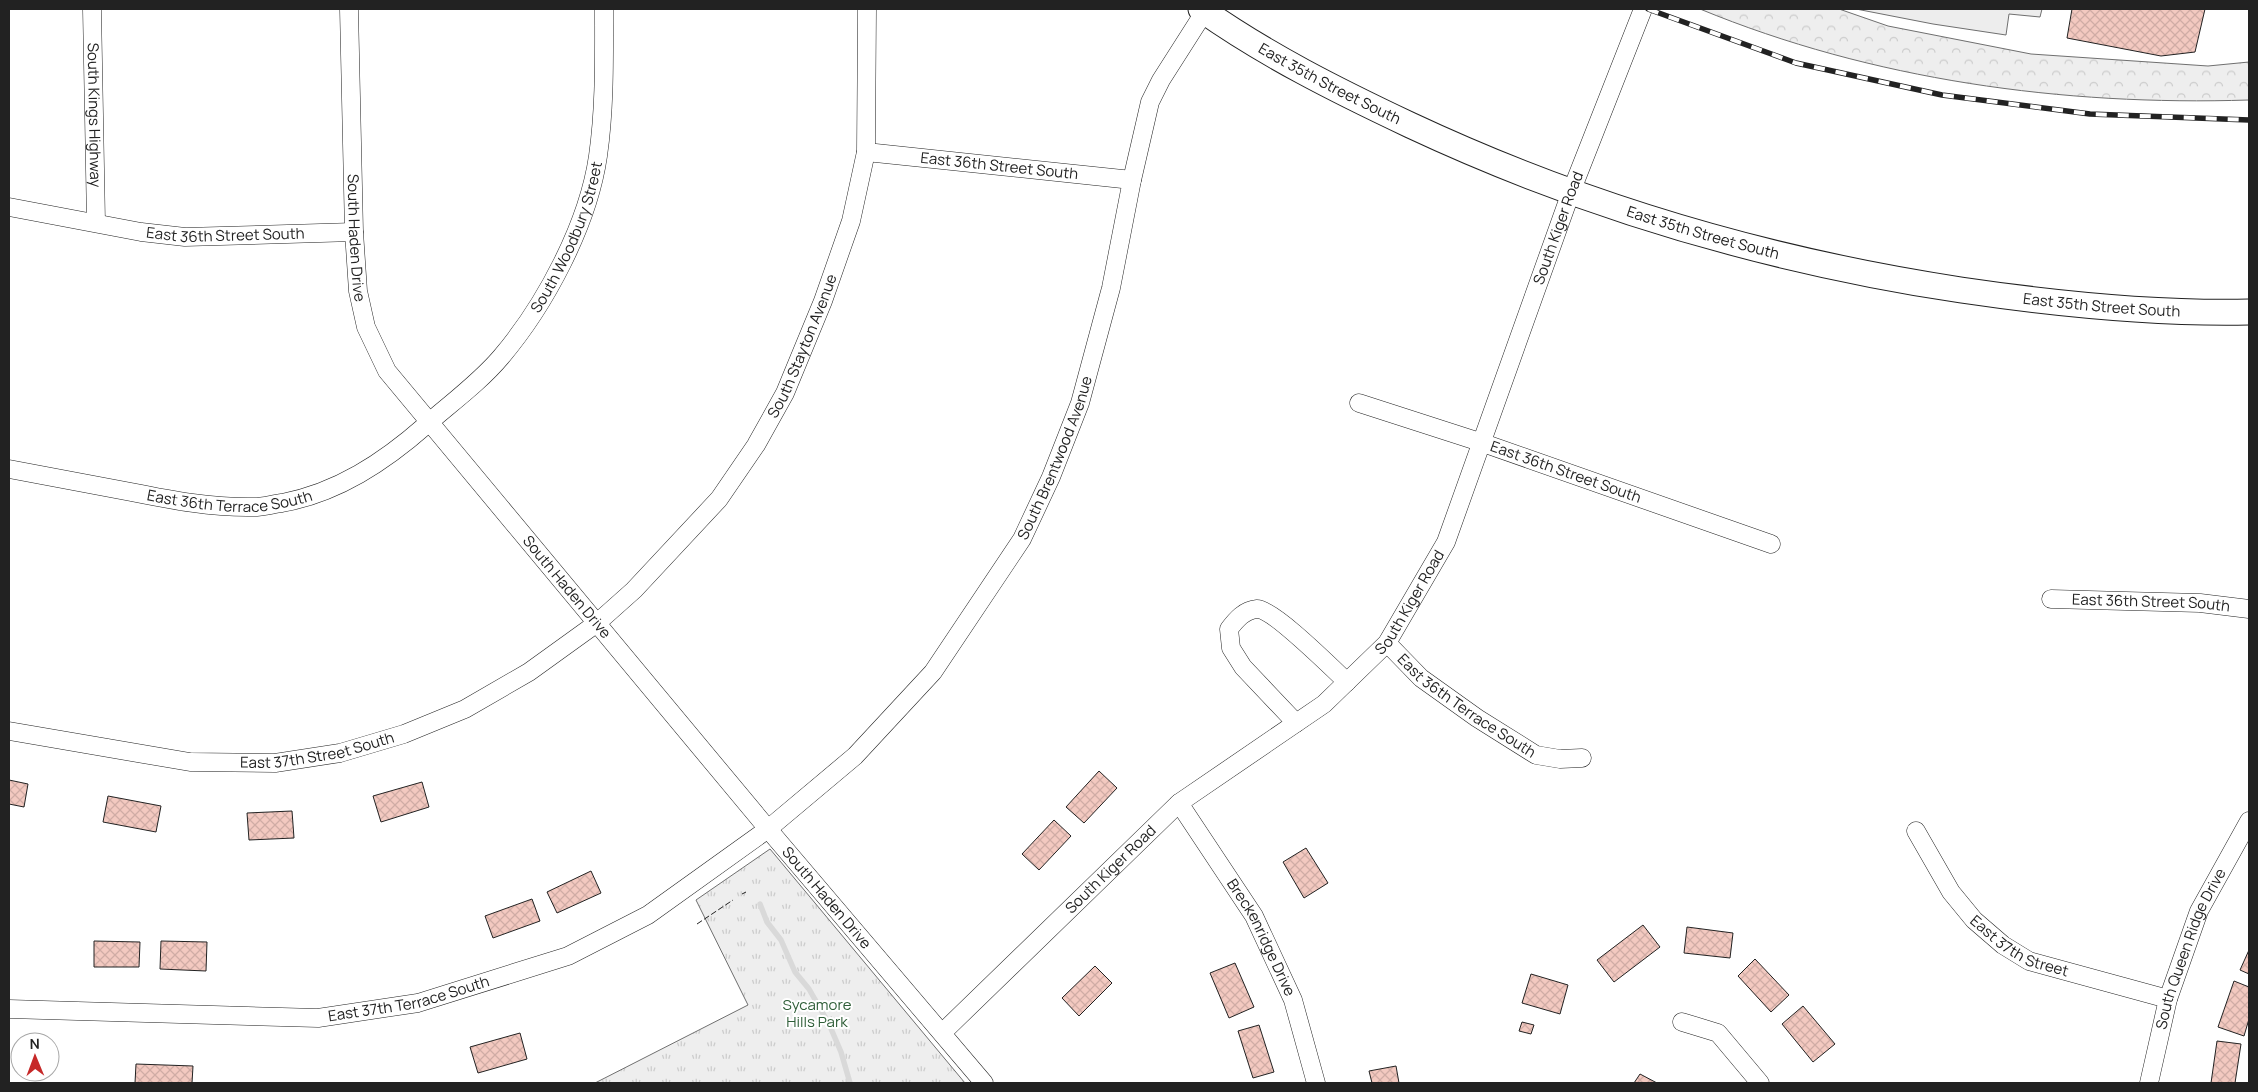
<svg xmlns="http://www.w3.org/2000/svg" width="2258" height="1092" font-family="Manrope,sans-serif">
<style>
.forest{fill:url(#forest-crowns);stroke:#6f6f6f}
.park{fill:url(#park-tufts);stroke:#6f6f6f}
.parking{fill:#ededed;stroke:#6f6f6f}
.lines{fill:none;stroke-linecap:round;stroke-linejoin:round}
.stream{stroke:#d9d9d9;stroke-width:5.5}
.building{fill:url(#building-cross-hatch);stroke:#222}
.street-casing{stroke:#222;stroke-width:19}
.secondary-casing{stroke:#222;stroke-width:27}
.street{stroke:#fff;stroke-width:18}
.secondary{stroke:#fff;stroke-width:25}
.rail-casing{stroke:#222;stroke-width:5.5}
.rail{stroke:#fff;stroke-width:4;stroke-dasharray:11;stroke-linecap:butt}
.fence{stroke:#222;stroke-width:1;stroke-dasharray:6 2.5;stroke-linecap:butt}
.labels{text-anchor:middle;stroke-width:4;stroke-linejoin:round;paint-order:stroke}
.street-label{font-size:15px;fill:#222;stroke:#fff}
.park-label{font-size:15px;fill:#2f5e38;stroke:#fff}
</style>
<defs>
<pattern id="forest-crowns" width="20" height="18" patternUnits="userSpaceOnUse" patternTransform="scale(1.25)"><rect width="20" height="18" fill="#eee"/><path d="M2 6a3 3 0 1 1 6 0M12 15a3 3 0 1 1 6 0" fill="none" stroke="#ccc"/></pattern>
<pattern id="park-tufts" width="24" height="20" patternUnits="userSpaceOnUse" patternTransform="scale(1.25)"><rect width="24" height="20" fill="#eee"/><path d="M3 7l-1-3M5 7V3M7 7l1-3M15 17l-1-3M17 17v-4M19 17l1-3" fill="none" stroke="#ccc"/></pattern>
<pattern id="building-cross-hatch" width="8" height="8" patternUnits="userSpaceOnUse" patternTransform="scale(1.25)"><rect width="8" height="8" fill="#f3c9c0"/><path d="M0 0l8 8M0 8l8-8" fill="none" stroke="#d0aca5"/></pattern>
</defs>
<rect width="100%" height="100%" fill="#fff"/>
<!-- forest -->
<path class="forest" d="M 1700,9 L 1839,9 L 1888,26 L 2031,54 L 2208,66 L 2249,62 L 2249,100 C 2063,106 1872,80 1700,9 Z"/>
<!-- park -->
<path class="park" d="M 770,849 L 965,1083 L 595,1083 L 748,1005 L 696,900 Z"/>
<!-- parking -->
<path class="parking" d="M 1856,9 L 2042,9 L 2040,17 L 2009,14 L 2006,35 L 1933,24 Z"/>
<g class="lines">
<!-- stream -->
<path class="stream" d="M 760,904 L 767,922 L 781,940 L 795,972 L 809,989 L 829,1024 L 841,1052 L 850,1083"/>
</g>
<!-- building -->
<g class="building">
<path d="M 2072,9 L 2205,9 L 2195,52 L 2161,56 L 2067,38 Z"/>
<path d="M 1099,771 L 1117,788 L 1084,823 L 1066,807 Z"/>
<path d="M 9,780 L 28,784 L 24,807 L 9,804 Z"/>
<path d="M 422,782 L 429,807 L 381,822 L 373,796 Z"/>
<path d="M 108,796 L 161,806 L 156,832 L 103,822 Z"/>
<path d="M 292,811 L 294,838 L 249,840 L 247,813 Z"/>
<path d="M 1054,820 L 1071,836 L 1039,870 L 1022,854 Z"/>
<path d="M 1306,848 L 1328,883 L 1304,898 L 1283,862 Z"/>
<path d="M 591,871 L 601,893 L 557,913 L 547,892 Z"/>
<path d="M 532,899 L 540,921 L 493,938 L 485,916 Z"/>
<path d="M 1643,925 L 1660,947 L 1614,982 L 1597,960 Z"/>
<path d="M 1687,927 L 1733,933 L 1730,958 L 1684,953 Z"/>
<path d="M 94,941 L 140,942 L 139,967 L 94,967 Z"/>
<path d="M 161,941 L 207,942 L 206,971 L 160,969 Z"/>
<path d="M 2249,950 L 2249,974 L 2240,970 Z"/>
<path d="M 1755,959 L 1789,995 L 1771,1012 L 1738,976 Z"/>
<path d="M 1235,963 L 1254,1007 L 1229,1018 L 1210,973 Z"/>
<path d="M 1095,966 L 1112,983 L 1079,1016 L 1062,998 Z"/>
<path d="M 1531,974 L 1568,985 L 1560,1014 L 1522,1003 Z"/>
<path d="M 2234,981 L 2249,987 L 2249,1019 L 2244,1036 L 2218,1027 Z"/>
<path d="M 1803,1006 L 1835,1044 L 1813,1062 L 1782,1024 Z"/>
<path d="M 1522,1022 L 1534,1025 L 1531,1034 L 1519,1031 Z"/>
<path d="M 1259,1025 L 1274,1072 L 1253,1078 L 1238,1031 Z"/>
<path d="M 520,1033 L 527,1059 L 478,1073 L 470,1047 Z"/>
<path d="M 2217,1041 L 2241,1044 L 2235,1083 L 2211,1083 Z"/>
<path d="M 136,1064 L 193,1066 L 192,1083 L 135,1083 Z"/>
<path d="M 1396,1066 L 1399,1083 L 1372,1083 L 1369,1071 Z"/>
<path d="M 1640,1074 L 1657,1083 L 1634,1083 Z"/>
</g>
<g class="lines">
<defs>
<g id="street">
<path id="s1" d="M 92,9 L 96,222"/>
<path id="s2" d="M 349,9 L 354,232 L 358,291 L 366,327 L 387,371 L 768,829 L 984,1083"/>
<path id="s3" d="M 866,152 L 1132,180"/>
<path id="s4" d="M 9,207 L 141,232 L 185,237 L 354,232"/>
<path id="s5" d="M 1359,403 L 1483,443 L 1771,544"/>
<path id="s6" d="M 9,469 C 50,477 90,484 131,492 C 171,500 213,508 254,507 C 263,507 273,504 282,503 C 337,493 384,462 426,425 C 451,403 479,383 501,357 C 545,305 588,225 598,156 C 605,107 604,58 604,9"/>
<path id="s7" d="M 2051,599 L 2200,603 L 2249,609"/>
<path id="s8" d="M 1387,643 L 1421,678 L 1477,718 L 1536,755 L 1560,759 L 1582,758"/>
<path d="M 1296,723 L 1243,667 L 1231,648 L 1229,629 C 1236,620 1244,610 1257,609 C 1273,609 1332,668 1347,682"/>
<path id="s9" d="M 9,731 L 190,762 L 275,763 L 340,753 L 404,734 L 465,709 L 529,672 L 597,623 L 634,590 L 719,499 L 756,445 L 785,393 L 823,301 L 851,221 L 866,152 L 867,9"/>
<path id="s10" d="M 1179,803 L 1254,916 L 1293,1000 L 1316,1083"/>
<path id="s11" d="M 1916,831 L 1951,892 L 1974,920 L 2003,945 L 2029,961 L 2168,999"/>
<path id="s12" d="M 9,1009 L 318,1018 L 418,1003 L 568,956 L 648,915 L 768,829 L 855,756 L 933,672 L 1022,539 L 1051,477 L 1080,403 L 1111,288 L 1132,180 L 1150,102 L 1161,80 L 1205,11"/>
<path d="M 1682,1022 L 1718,1033 L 1760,1083"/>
<path id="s13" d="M 942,1033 L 1179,803 L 1324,704 L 1387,643 L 1446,542 L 1571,192 L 1643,9"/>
<path id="s14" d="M 2149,1083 L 2168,999 L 2199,911 L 2249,821"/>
</g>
<g id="secondary">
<path id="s15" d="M 1201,9 C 1266,55 1338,91 1410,125 C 1585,207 1770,261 1961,290 C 2056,304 2153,314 2249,312"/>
</g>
</defs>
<!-- street casing -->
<use href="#street" class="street-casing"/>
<!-- secondary casing -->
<use href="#secondary" class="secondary-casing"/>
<!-- street -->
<use href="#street" class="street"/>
<!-- secondary -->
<use href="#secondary" class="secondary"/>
<defs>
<path id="rail" d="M 1648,9 L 1796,63 L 1942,95 L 2090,114 L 2249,120"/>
</defs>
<!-- rail casing -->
<use href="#rail" class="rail-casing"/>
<!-- rail -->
<use href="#rail" class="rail"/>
<!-- fence -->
<g class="fence">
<path d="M 742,894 L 746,892"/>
<path d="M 697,924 L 733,900"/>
</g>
</g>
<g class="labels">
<!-- street labels -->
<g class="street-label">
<text dy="5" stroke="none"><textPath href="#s15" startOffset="149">East 35th Street South</textPath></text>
<text dy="5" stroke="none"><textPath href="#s1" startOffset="106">South Kings Highway</textPath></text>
<text dy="5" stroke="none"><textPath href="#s3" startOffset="134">East 36th Street South</textPath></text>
<text dy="5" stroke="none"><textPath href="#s13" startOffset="1044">South Kiger Road</textPath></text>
<text dy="5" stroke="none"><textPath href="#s4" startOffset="219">East 36th Street South</textPath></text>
<text dy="5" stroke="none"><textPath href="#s15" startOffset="552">East 35th Street South</textPath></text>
<text dy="5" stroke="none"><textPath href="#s6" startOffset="682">South Woodbury Street</textPath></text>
<text dy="5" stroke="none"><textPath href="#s2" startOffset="229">South Haden Drive</textPath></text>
<text dy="5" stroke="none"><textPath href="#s15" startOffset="958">East 35th Street South</textPath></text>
<text dy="5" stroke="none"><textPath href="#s9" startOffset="974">South Stayton Avenue</textPath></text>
<text dy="5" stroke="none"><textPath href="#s12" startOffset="1281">South Brentwood Avenue</textPath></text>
<text dy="5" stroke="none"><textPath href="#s5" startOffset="218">East 36th Street South</textPath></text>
<text dy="5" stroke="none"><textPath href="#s6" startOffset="224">East 36th Terrace South</textPath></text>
<text dy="5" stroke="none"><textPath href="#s2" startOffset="649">South Haden Drive</textPath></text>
<text dy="5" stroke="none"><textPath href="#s13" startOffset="640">South Kiger Road</textPath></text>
<text dy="5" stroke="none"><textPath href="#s7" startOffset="100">East 36th Street South</textPath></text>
<text dy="5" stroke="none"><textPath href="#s8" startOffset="102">East 36th Terrace South</textPath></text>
<text dy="5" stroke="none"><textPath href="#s9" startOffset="312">East 37th Street South</textPath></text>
<text dy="5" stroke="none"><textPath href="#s13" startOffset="235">South Kiger Road</textPath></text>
<text dy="5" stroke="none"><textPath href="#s2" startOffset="1054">South Haden Drive</textPath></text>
<text dy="5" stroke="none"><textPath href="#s10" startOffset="158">Breckenridge Drive</textPath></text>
<text dy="5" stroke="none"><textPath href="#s11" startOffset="160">East 37th Street</textPath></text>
<text dy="5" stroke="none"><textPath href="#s14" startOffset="141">South Queen Ridge Drive</textPath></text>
<text dy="5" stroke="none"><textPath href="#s12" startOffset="402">East 37th Terrace South</textPath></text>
</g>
<!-- park labels -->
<g class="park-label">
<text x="817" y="1010">Sycamore<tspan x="817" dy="17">Hills Park</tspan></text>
</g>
</g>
<!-- border -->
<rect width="2258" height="1092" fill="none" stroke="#222222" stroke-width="20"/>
<!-- north arrow -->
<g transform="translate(35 1057) rotate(359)"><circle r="24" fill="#ffffff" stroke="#a7a7a7"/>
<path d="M0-4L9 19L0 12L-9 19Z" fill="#c62828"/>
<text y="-8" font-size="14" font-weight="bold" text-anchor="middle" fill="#222222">N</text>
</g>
</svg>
